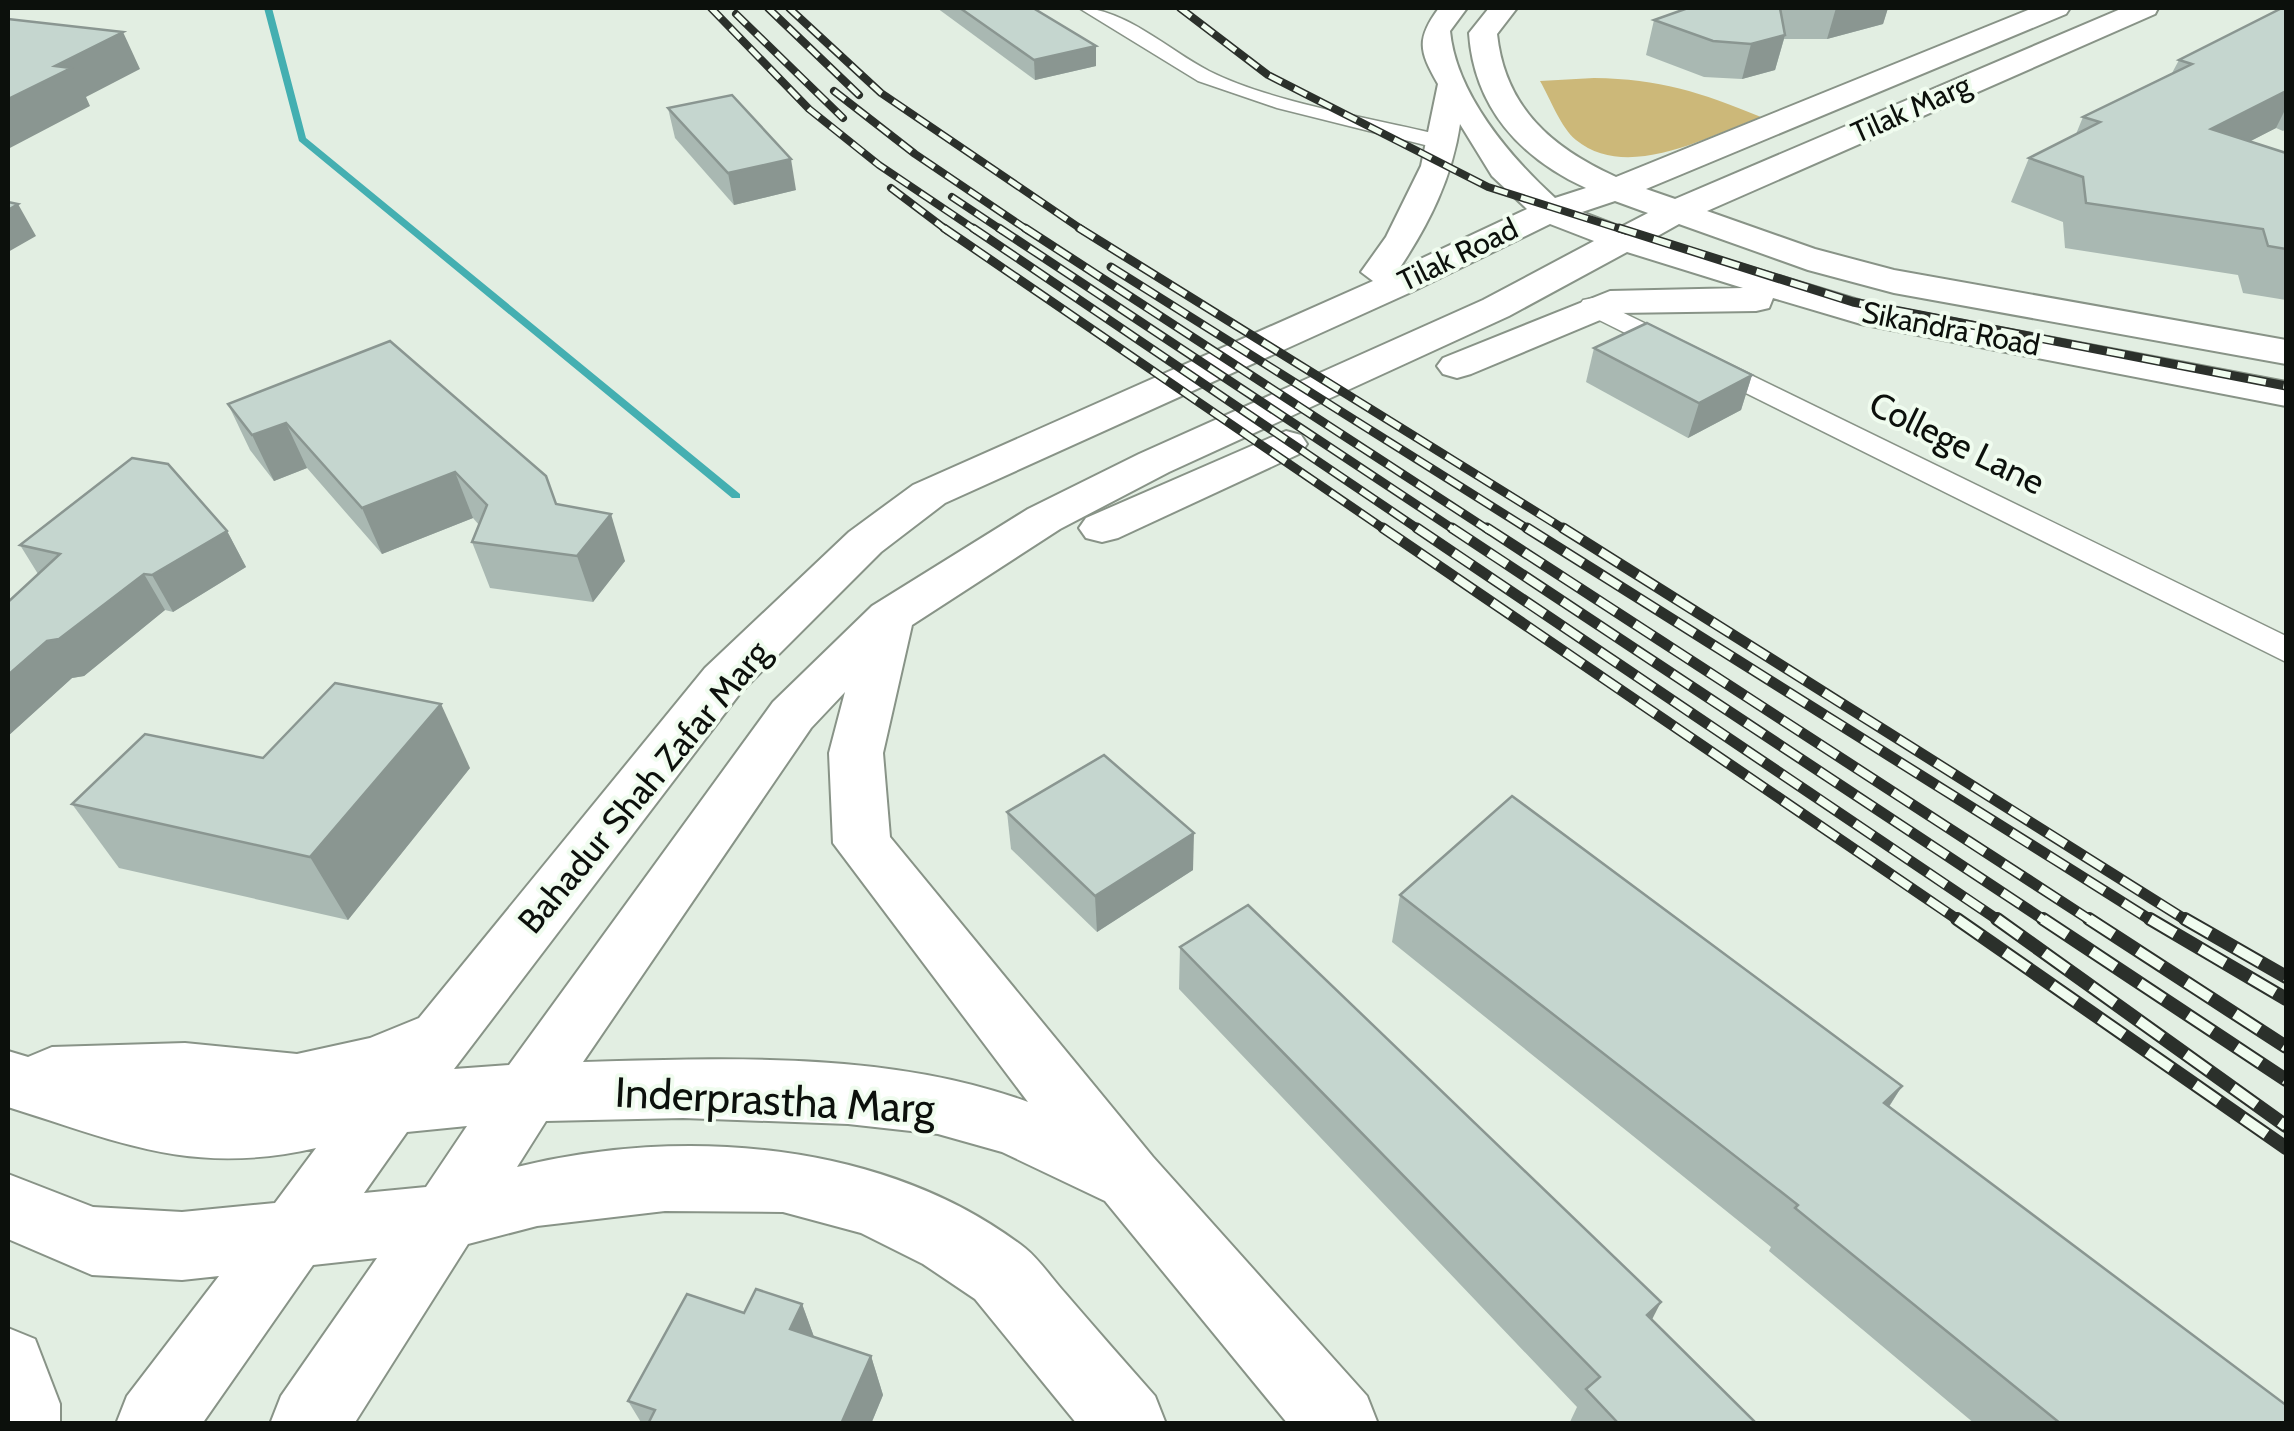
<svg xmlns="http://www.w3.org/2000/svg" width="2294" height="1431" font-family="Cabin,sans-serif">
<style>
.green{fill:#ccb879}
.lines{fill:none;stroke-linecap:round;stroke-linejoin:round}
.stream{fill:#44afb1;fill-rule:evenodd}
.street-casing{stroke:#889387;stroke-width:3}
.secondary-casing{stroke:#889387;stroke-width:4}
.street{fill:#fff;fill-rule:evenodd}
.secondary{fill:#fff;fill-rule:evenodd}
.rail-far3-casing{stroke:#2b302b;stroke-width:8}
.rail-far2-casing{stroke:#2b302b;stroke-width:9}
.rail-far1-casing{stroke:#2b302b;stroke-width:11}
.rail-casing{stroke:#2b302b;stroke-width:14}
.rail-far3{stroke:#f0fcef;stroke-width:5;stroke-dasharray:14;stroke-linecap:butt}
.rail-far2{stroke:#f0fcef;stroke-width:6;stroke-dasharray:18;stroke-linecap:butt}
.rail-far1{stroke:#f0fcef;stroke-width:8;stroke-dasharray:22;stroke-linecap:butt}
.rail{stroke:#f0fcef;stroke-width:10;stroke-dasharray:29;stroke-linecap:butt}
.wall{fill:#a9b8b2}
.shaded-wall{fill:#8a9691}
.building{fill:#c5d6cf;stroke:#8a9691;stroke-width:2.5}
.labels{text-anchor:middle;stroke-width:8;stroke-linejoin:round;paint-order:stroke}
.far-street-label{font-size:30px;fill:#0c100c;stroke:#f0fcef}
.street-label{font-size:35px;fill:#0c100c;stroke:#f0fcef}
.near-street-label{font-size:42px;fill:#0c100c;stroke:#f0fcef}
</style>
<rect width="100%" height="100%" fill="#e2eee2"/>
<!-- green -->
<path class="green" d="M 1594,78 C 1660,79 1700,92 1761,117 C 1708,136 1628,182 1576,140 C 1561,128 1550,98 1540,81 Z"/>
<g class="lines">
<!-- stream -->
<path class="stream" d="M 264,8 L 272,8 L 306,138 L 740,494 L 740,498 L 732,498 L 299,141 Z"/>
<defs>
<g id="street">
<path d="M 1079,8 C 1125,8 1168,50 1209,71 C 1275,104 1377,119 1449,137 L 1452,142 L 1441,149 L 1277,108 L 1198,81 Z"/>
<path d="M 1593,298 L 2286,636 L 2286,662 L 1583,312 L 1579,306 L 1583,300 Z"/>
</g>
<g id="secondary">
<path d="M 1439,8 L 1467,8 L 1450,31 C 1456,94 1510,157 1555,198 L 1586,188 C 1520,158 1474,107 1469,33 L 1489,8 L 1517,8 L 1497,34 C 1505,108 1552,148 1616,177 L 2033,8 L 2070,8 L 2066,14 L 1646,189 L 1675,199 L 2123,8 L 2158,8 L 2155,14 L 1707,211 L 1815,249 L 1894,270 L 2286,340 L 2286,364 L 1894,293 L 1808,270 L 1679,224 L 1654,238 L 1868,303 L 2286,382 L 2286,406 L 1861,324 L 1773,298 L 1769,308 L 1756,311 L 1617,313 L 1471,374 L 1457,378 L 1443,374 L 1437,366 L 1443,358 L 1610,291 L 1743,288 L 1627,252 L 1509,316 L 1169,472 L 1060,529 L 912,625 L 883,753 L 890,837 L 1153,1157 L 1367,1396 L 1378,1424 L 1288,1424 L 1105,1201 L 1002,1152 L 938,1134 L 848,1124 L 683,1118 L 546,1121 L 517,1167 C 682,1126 886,1141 1025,1248 C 1040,1260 1052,1279 1065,1293 C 1095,1328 1125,1362 1155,1396 L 1166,1424 L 1077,1424 L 975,1299 L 923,1264 L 861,1233 L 783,1212 L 665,1211 L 537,1226 L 468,1244 L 354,1424 L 270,1424 L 281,1396 L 377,1258 L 313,1265 L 202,1424 L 116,1424 L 127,1396 L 219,1276 L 182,1280 L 92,1275 L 8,1239 L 8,1174 L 93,1207 L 182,1212 L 275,1203 L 316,1148 C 193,1176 122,1143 8,1107 L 8,1051 L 28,1057 L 52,1047 L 185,1043 L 297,1054 L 370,1038 L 419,1018 L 705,668 L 849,532 L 913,485 L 1373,281 L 1361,272 L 1386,237 L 1421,166 L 1438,84 C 1419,51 1416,39 1439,8 ZM 1460,124 L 1492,176 L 1527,209 L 1399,269 C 1429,224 1452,178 1460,124 ZM 1615,201 L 1648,213 L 1621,227 L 1582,212 ZM 1550,224 L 1594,241 L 1483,300 L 1139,454 L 1028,509 L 872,606 L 773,702 L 509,1065 L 454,1069 L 741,692 L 881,552 L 945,503 L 1409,293 ZM 845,692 L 829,753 L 833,843 L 1028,1102 C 889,1051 729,1058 583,1062 L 811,728 ZM 467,1126 L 426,1187 L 364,1193 L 407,1132 Z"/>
<path d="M 1286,431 L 1301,435 L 1307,444 L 1301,453 L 1118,538 L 1102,542 L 1086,538 L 1079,528 L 1086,518 Z"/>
<path d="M 8,1328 L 35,1339 L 60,1404 L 60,1424 L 8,1424 Z"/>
</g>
</defs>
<!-- street casing -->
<use href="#street" class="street-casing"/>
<!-- secondary casing -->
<use href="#secondary" class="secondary-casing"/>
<!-- street -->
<use href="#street" class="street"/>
<!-- secondary -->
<use href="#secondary" class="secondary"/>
<defs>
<g id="rail-far3">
<path d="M 711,8 L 809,109 L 879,165 L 977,231"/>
<path d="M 768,8 L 859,95"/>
<path d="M 789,8 L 881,93 L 1084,231"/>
<path d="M 1180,8 L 1268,75 L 1488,187 L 1627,231"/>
<path d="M 736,14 L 843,118"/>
<path d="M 834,91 L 915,154 L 1029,231"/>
<path d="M 891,188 L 948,231"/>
<path d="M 952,197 L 1003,231"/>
</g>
<g id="rail-far2">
<path d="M 944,228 L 1387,531"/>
<path d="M 973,228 L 1421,531"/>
<path d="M 999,228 L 1456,531"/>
<path d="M 1025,228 L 1490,531"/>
<path d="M 1079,228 L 1567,531"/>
<path d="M 1619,228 L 1853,302 L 2286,386"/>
<path d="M 1111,267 L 1531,531"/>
</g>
<g id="rail-far1">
<path d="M 1383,528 L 1961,922"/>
<path d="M 1417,528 L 2001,922"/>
<path d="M 1452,528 L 2047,922"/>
<path d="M 1487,528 L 2093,922"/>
<path d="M 1527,528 L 2154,922"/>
<path d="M 1563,528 L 2189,922"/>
</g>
<g id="rail">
<path d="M 1957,919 L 2286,1148"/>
<path d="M 1997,919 L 2286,1126"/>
<path d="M 2043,919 L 2286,1080"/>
<path d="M 2089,919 L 2286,1047"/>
<path d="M 2150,919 L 2286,999"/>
<path d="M 2185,919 L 2286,977"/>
</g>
</defs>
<!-- rail-far3 casing -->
<use href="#rail-far3" class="rail-far3-casing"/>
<!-- rail-far2 casing -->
<use href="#rail-far2" class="rail-far2-casing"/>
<!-- rail-far1 casing -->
<use href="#rail-far1" class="rail-far1-casing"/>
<!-- rail casing -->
<use href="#rail" class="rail-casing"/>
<!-- rail-far3 -->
<use href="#rail-far3" class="rail-far3"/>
<!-- rail-far2 -->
<use href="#rail-far2" class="rail-far2"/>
<!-- rail-far1 -->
<use href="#rail-far1" class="rail-far1"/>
<!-- rail -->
<use href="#rail" class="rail"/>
</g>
<!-- wall -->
<g class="wall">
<path d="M 937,8 L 1033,8 L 1096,66 L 1035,80 Z"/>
<path d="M 1688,8 L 1888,8 L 1883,24 L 1827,39 L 1784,39 L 1775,70 L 1742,79 L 1704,77 L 1646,55 L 1654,20 Z"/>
<path d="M 2280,8 L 2286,8 L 2286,129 L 2283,131 L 2276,128 L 2250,141 L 2286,153 L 2286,300 L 2243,293 L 2238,275 L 2065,248 L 2063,222 L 2011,202 L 2029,158 L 2076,134 L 2083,117 L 2172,73 L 2179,60 L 2279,9 Z"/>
<path d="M 668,108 L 796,190 L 734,205 L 675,138 Z"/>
<path d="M 390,341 L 556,504 L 625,561 L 593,602 L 490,588 L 472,542 L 479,525 L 473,518 L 382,554 L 307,468 L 274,481 L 250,450 L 228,404 Z"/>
<path d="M 1594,348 L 1752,375 L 1741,410 L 1688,438 L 1586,382 Z"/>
<path d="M 227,531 L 246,567 L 173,612 L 165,610 L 84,676 L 72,678 L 8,736 L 8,602 L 38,574 L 20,545 Z"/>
<path d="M 263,758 L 470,768 L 348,920 L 119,868 L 72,804 Z"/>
<path d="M 1007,812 L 1193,870 L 1097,932 L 1011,849 Z"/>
<path d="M 1400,895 L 1902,1086 L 1889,1107 L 2286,1424 L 1975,1424 L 1769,1251 L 1771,1247 L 1392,942 Z"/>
<path d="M 1180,947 L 1652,1319 L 1757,1424 L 1569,1424 L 1577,1407 L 1179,989 Z"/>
<path d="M 802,1304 L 814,1337 L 871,1356 L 883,1395 L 871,1424 L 642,1424 L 628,1401 L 744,1313 Z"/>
</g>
<!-- shaded-wall -->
<g class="shaded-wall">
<path d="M 1836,8 L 1888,8 L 1883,24 L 1827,39 Z"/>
<path d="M 123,32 L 140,69 L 86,97 L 90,106 L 8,149 L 8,99 L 55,66 Z"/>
<path d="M 1785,35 L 1775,70 L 1742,79 L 1751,44 Z"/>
<path d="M 1096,46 L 1096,66 L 1035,80 L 1034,60 Z"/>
<path d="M 2286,91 L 2286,108 L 2276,128 L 2189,173 L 2211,129 Z"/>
<path d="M 791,159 L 796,190 L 734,205 L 728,173 Z"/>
<path d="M 18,204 L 36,236 L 8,252 L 8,210 Z"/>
<path d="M 1752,375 L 1741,410 L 1688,438 L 1699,403 Z"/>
<path d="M 286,423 L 307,468 L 274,481 L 252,435 Z"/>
<path d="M 455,472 L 473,518 L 382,554 L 362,508 Z"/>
<path d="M 611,514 L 625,561 L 593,602 L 577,556 Z"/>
<path d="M 227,531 L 246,567 L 173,612 L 152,575 Z"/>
<path d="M 144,574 L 165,610 L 84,676 L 72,678 L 8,736 L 8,675 L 47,641 Z"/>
<path d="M 441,704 L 470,768 L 348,920 L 310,857 Z"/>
<path d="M 1194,833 L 1193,870 L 1097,932 L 1095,896 Z"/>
<path d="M 1902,1086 L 1873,1131 L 1884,1103 Z"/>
<path d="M 1661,1302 L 1642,1339 L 1647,1315 Z"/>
<path d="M 802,1304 L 817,1345 L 790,1329 Z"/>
<path d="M 871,1356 L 883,1395 L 871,1424 L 841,1424 Z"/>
</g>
<!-- building -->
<g class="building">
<path d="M 960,8 L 1033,8 L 1096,46 L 1034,60 Z"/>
<path d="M 1688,8 L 1780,8 L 1785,35 L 1751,44 L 1713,41 L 1654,20 Z"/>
<path d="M 2282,8 L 2286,8 L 2286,91 L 2211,129 L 2286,153 L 2286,249 L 2268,246 L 2263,229 L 2086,203 L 2083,177 L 2029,158 L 2100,122 L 2083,117 L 2192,64 L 2179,60 Z"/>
<path d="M 8,19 L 123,32 L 55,66 L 71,68 L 8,99 Z"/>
<path d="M 732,95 L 791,159 L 728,173 L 668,108 Z"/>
<path d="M 8,202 L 18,204 L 8,210 Z"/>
<path d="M 1647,323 L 1752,375 L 1699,403 L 1594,348 Z"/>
<path d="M 390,341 L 546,476 L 556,504 L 611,514 L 577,556 L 472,542 L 487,505 L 455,472 L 362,508 L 286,423 L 252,435 L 228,404 Z"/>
<path d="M 132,458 L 168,464 L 227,531 L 152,575 L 144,574 L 59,639 L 47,641 L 8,675 L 8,602 L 60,554 L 20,545 Z"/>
<path d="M 335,683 L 441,704 L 310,857 L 72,804 L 145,734 L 263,758 Z"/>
<path d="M 1104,755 L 1194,833 L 1095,896 L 1007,812 Z"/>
<path d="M 1512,796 L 1902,1086 L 1884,1103 L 2286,1405 L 2286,1424 L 2061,1424 L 1795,1208 L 1798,1205 L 1400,895 Z"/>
<path d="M 1248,905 L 1661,1302 L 1647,1315 L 1757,1424 L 1619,1424 L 1586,1389 L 1600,1377 L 1180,947 Z"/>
<path d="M 756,1289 L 802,1304 L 790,1329 L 871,1356 L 841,1424 L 648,1424 L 655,1410 L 628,1401 L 687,1294 L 744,1313 Z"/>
</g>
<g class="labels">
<!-- far-street labels -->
<g class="far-street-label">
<text transform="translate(1911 109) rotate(-24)" y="10">Tilak Marg</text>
<text transform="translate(1458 255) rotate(-26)" y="10">Tilak Road</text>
<text transform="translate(1951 329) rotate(11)" y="10">Sikandra Road</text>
</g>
<!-- street labels -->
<g class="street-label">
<text transform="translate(1957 443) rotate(26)" y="12">College Lane</text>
<text transform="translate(644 787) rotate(-50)" y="12">Bahadur Shah Zafar Marg</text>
</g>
<!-- near-street labels -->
<g class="near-street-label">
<text transform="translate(775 1100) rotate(3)" y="15">Inderprastha Marg</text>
</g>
</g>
<!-- border -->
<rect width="2294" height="1431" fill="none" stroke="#0c100c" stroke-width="20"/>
</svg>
